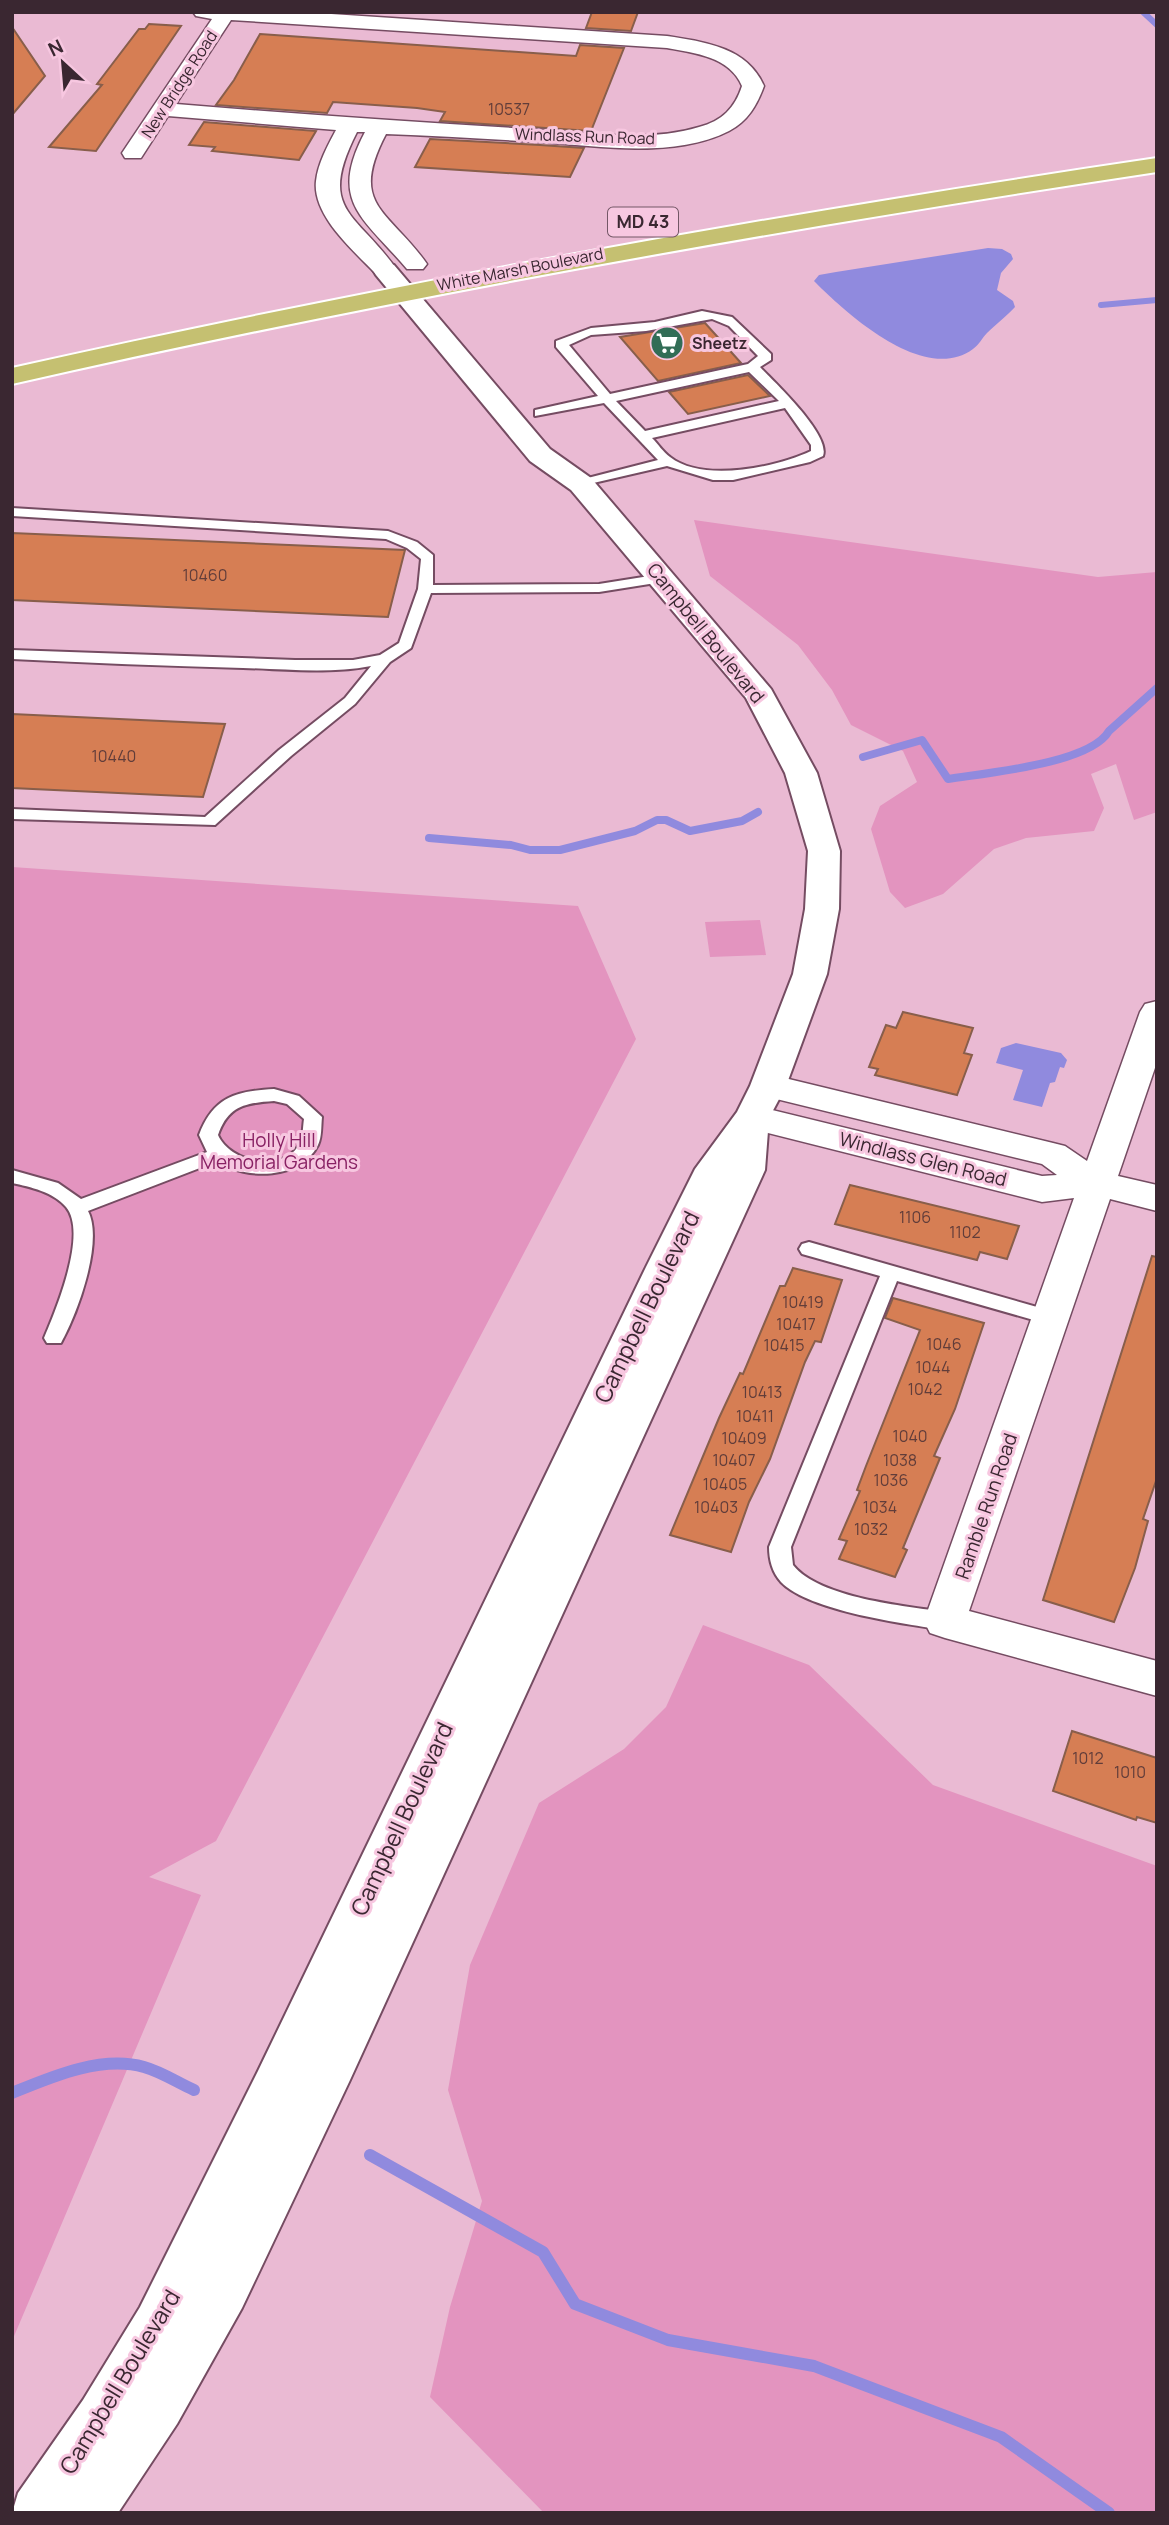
<svg xmlns="http://www.w3.org/2000/svg" width="1169" height="2525" font-family="Manrope,sans-serif">
<style>
.green{fill:#e394bf}
.water{fill:#908ade}
.lines{fill:none;stroke-linecap:round;stroke-linejoin:round}
.stream-far2{stroke:#908ade;stroke-width:6}
.stream-far1{stroke:#908ade;stroke-width:8}
.stream{stroke:#908ade;stroke-width:12}
.building{fill:#d67e54;stroke:#885e4b;stroke-width:2}
.service-casing{stroke:#754c62;stroke-width:4}
.minor-casing{stroke:#754c62;stroke-width:3}
.tertiary-casing{stroke:#754c62;stroke-width:4}
.primary-casing{stroke:#fff;stroke-width:4}
.service{fill:#fff;fill-rule:evenodd}
.minor{fill:#fff;fill-rule:evenodd}
.tertiary{fill:#fff;fill-rule:evenodd}
.primary{fill:#c5c071;fill-rule:evenodd}
.labels{text-anchor:middle;stroke-width:6;stroke-linejoin:round;paint-order:stroke}
.far-street-label{font-size:16px;fill:#3a2731;stroke:#f7c7e0}
.number-label{font-size:16px;fill:#613d3a}
.far-poi-label{font-size:16px;font-weight:bold;fill:#3a2731;stroke:#f7c7e0;text-anchor:start}
.shield{fill:#f7c7e0;stroke:#735766;stroke-width:2}
.shield-label{font-size:18px;font-weight:bold;fill:#3a2731}
.street-label{font-size:19px;fill:#3a2731;stroke:#f7c7e0}
.park-label{font-size:19px;fill:#882163;stroke:#f7c7e0}
.near-street-label{font-size:23px;fill:#3a2731;stroke:#f7c7e0}
</style>
<rect width="100%" height="100%" fill="#eabad3"/>
<!-- green -->
<g class="green">
<path d="M 694,520 L 1098,577 L 1157,572 L 1157,812 L 1134,820 L 1116,764 L 1091,774 L 1104,808 L 1094,831 L 1026,838 L 994,849 L 943,894 L 905,908 L 890,892 L 871,829 L 880,806 L 917,782 L 903,751 L 851,725 L 832,690 L 798,645 L 710,576 Z"/>
<path d="M 12,867 L 578,906 L 636,1039 L 216,1841 L 149,1877 L 201,1895 L 12,2341 Z"/>
<path d="M 760,920 L 766,955 L 710,957 L 705,922 Z"/>
<path d="M 703,1625 L 809,1665 L 933,1785 L 1157,1866 L 1157,2513 L 544,2513 L 430,2397 L 450,2307 L 482,2201 L 448,2090 L 470,1965 L 539,1803 L 624,1749 L 666,1707 Z"/>
</g>
<!-- water -->
<g class="water">
<path d="M 988,248 L 1002,249 L 1011,254 L 1013,259 L 1001,273 L 997,290 L 1013,301 L 1015,307 C 1007,316 996,324 987,333 C 982,338 979,345 973,349 C 924,385 846,313 814,281 L 819,275 L 836,272 Z"/>
<path d="M 1016,1043 L 1061,1053 L 1067,1060 L 1064,1068 L 1060,1067 L 1055,1082 L 1050,1083 L 1042,1107 L 1013,1100 L 1023,1070 L 996,1063 L 1001,1048 Z"/>
</g>
<g class="lines">
<!-- stream-far2 -->
<g class="stream-far2">
<path d="M 1143,12 L 1157,25"/>
<path d="M 1101,305 L 1157,300"/>
</g>
<!-- stream-far1 -->
<g class="stream-far1">
<path d="M 863,757 L 922,740 L 948,779 C 985,773 1090,764 1109,731 L 1157,688"/>
<path d="M 429,838 L 511,845 L 530,850 L 560,850 L 635,831 L 657,820 L 666,820 L 690,831 L 742,821 L 758,812"/>
</g>
<!-- stream -->
<g class="stream">
<path d="M 12,2093 C 51,2077 101,2055 144,2067 C 162,2072 178,2083 194,2090"/>
<path d="M 370,2155 L 543,2252 L 575,2304 L 668,2340 L 814,2366 L 1001,2437 L 1109,2513"/>
</g>
</g>
<!-- building -->
<g class="building">
<path d="M 592,12 L 638,12 L 631,31 L 586,28 Z"/>
<path d="M 149,24 L 181,26 L 96,151 L 49,147 L 102,85 L 97,84 L 139,29 L 145,29 Z"/>
<path d="M 12,27 L 45,76 L 12,115 Z"/>
<path d="M 260,34 L 576,56 L 580,45 L 624,48 L 591,131 L 440,121 L 445,112 L 417,108 L 333,102 L 327,113 L 216,105 L 234,80 Z"/>
<path d="M 204,122 L 316,131 L 299,160 L 212,151 L 215,147 L 189,145 Z"/>
<path d="M 430,139 L 540,145 L 584,148 L 570,177 L 415,167 Z"/>
<path d="M 705,323 L 741,363 L 658,381 L 620,337 Z"/>
<path d="M 748,375 L 770,396 L 688,414 L 669,392 Z"/>
<path d="M 12,533 L 405,550 L 388,617 L 12,600 Z"/>
<path d="M 12,714 L 225,724 L 203,797 L 12,788 Z"/>
<path d="M 903,1012 L 973,1028 L 964,1053 L 972,1055 L 957,1095 L 875,1075 L 878,1069 L 869,1067 L 886,1025 L 896,1028 Z"/>
<path d="M 850,1185 L 1019,1226 L 1007,1259 L 980,1252 L 977,1260 L 835,1224 Z"/>
<path d="M 1152,1256 L 1157,1257 L 1157,1478 L 1143,1519 L 1148,1521 L 1135,1568 L 1114,1622 L 1043,1600 Z"/>
<path d="M 793,1268 L 842,1280 L 821,1342 L 815,1341 L 805,1362 L 770,1459 L 749,1502 L 731,1552 L 670,1535 L 719,1418 L 740,1373 L 743,1374 L 780,1286 L 785,1286 Z"/>
<path d="M 893,1298 L 984,1323 L 955,1409 L 934,1456 L 940,1458 L 903,1548 L 907,1550 L 895,1577 L 839,1559 L 847,1541 L 839,1539 L 860,1491 L 857,1490 L 866,1466 L 920,1330 L 885,1318 Z"/>
<path d="M 1072,1731 L 1157,1758 L 1157,1823 L 1137,1817 L 1136,1820 L 1053,1791 Z"/>
</g>
<g class="lines">
<defs>
<g id="service">
<path d="M 702,311 L 732,317 L 771,354 L 771,360 L 760,367 C 775,383 831,435 823,456 L 810,462 L 733,480 L 713,480 L 667,466 L 576,487 L 576,481 L 658,460 L 604,403 L 535,416 L 535,410 L 598,396 L 556,347 L 556,341 L 591,328 L 655,322 ZM 712,319 L 729,326 L 758,356 L 748,364 L 610,394 L 569,345 L 591,335 L 646,331 ZM 749,372 L 779,401 L 645,431 L 616,401 ZM 785,408 L 811,445 L 811,451 C 777,467 703,483 670,457 C 663,452 658,444 652,438 Z"/>
<path d="M 12,508 L 388,531 L 417,542 L 433,555 L 433,585 L 599,584 L 662,574 L 669,578 L 662,582 L 599,592 L 431,593 L 411,648 L 390,662 L 355,704 L 291,756 L 215,825 L 12,819 L 12,809 L 205,817 L 279,750 L 345,698 L 371,666 C 330,674 285,669 243,668 C 166,666 89,663 12,659 L 12,650 L 295,660 L 353,660 L 380,655 L 399,643 L 418,589 L 421,559 L 407,548 L 386,539 L 12,516 Z"/>
<path d="M 274,1089 L 299,1096 L 322,1117 C 321,1126 322,1137 318,1145 C 301,1179 247,1181 218,1161 L 88,1211 C 104,1242 77,1314 61,1343 L 47,1343 L 44,1338 C 56,1310 88,1233 66,1207 C 53,1192 31,1187 12,1183 L 12,1170 L 58,1183 L 81,1199 L 207,1152 L 199,1135 C 213,1097 236,1091 274,1089 ZM 274,1101 L 287,1104 L 304,1119 C 303,1125 303,1135 301,1141 C 286,1175 230,1163 218,1135 C 228,1106 245,1103 274,1101 Z"/>
<path d="M 809,1242 L 1051,1311 L 1061,1318 L 1051,1325 L 897,1281 L 791,1547 L 793,1565 C 819,1598 905,1606 945,1612 L 953,1615 L 956,1621 L 953,1627 L 945,1630 C 905,1624 809,1611 781,1582 C 772,1572 769,1559 769,1547 L 880,1276 L 802,1254 L 799,1249 L 802,1244 Z"/>
</g>
<g id="minor">
<path d="M 193,12 L 301,12 L 667,36 C 705,42 747,47 764,86 C 757,105 748,121 729,131 C 674,159 599,146 540,142 C 489,139 437,136 386,134 C 348,206 389,210 427,264 L 423,269 L 407,269 C 363,217 328,202 365,132 L 357,132 C 316,212 357,212 397,270 L 393,275 L 377,275 C 355,252 312,216 316,181 C 318,163 328,145 336,130 L 168,116 L 141,158 L 125,158 L 122,153 L 212,19 L 196,16 ZM 231,20 L 667,48 C 695,53 730,57 742,86 C 735,108 722,121 699,127 C 647,143 584,132 530,129 C 412,122 294,114 176,104 Z"/>
<path d="M 1157,1001 L 1157,1062 L 1118,1176 L 1157,1185 L 1157,1211 L 1110,1199 L 969,1611 L 1157,1661 L 1157,1696 L 945,1638 L 930,1633 L 924,1621 L 1074,1198 L 1042,1202 L 752,1129 L 740,1125 L 735,1117 L 740,1109 L 752,1105 L 1042,1176 L 1057,1175 L 1042,1164 L 756,1094 L 751,1086 L 756,1078 L 768,1074 L 1053,1143 L 1065,1146 L 1087,1161 L 1140,1012 L 1145,1004 Z"/>
</g>
<path id="tertiary" d="M 385,263 L 394,265 L 550,449 L 591,478 L 771,689 L 817,773 L 840,851 L 839,909 L 827,974 L 786,1086 L 769,1118 L 765,1170 L 350,2080 L 242,2308 L 177,2424 L 118,2513 L 12,2513 L 18,2493 L 83,2400 L 140,2307 L 258,2071 L 646,1267 L 695,1169 L 737,1112 L 750,1086 L 793,974 L 805,909 L 808,851 L 785,773 L 746,698 L 571,490 L 530,461 L 376,275 L 373,270 L 376,265 Z"/>
<path id="primary" d="M 1157,158 L 1157,172 C 773,230 391,298 12,384 L 12,368 C 391,283 773,215 1157,158 Z"/>
</defs>
<!-- service casing -->
<use href="#service" class="service-casing"/>
<!-- minor casing -->
<use href="#minor" class="minor-casing"/>
<!-- tertiary casing -->
<use href="#tertiary" class="tertiary-casing"/>
<!-- primary casing -->
<use href="#primary" class="primary-casing"/>
<!-- service -->
<use href="#service" class="service"/>
<!-- minor -->
<use href="#minor" class="minor"/>
<!-- tertiary -->
<use href="#tertiary" class="tertiary"/>
<!-- primary -->
<use href="#primary" class="primary"/>
</g>
<!-- icons -->
<defs>
<symbol id="supermarket-disc" viewBox="-11 -11 22 22"><circle r="9.5" fill="#326d56" stroke="#f7c7e0"/><path d="M-6-5.5h2.5l.6 2H6L4.5 2H-2.5L-4.4-4H-6ZM-1.5 3.2a1.3 1.3 0 1 0 .1 0ZM3 3.2a1.3 1.3 0 1 0 .1 0Z" fill="#fff"/></symbol>
</defs>
<g fill-rule="evenodd">
<use href="#supermarket-disc" x="648" y="324" width="38" height="38"/>
</g>
<g class="labels">
<!-- far-street labels -->
<g class="far-street-label">
<text transform="translate(179 84) rotate(-57)" y="6">New Bridge Road</text>
<text transform="translate(585 136) rotate(2)" y="6">Windlass Run Road</text>
<text transform="translate(520 269) rotate(-11)" y="6">White Marsh Boulevard</text>
</g>
<!-- number labels -->
<g class="number-label">
<text x="509" y="115">10537</text>
<text x="205" y="581">10460</text>
<text x="114" y="762">10440</text>
<text x="915" y="1223">1106</text>
<text x="965" y="1238">1102</text>
<text x="803" y="1308">10419</text>
<text x="796" y="1330">10417</text>
<text x="944" y="1350">1046</text>
<text x="784" y="1351">10415</text>
<text x="933" y="1373">1044</text>
<text x="925" y="1395">1042</text>
<text x="762" y="1398">10413</text>
<text x="755" y="1422">10411</text>
<text x="910" y="1442">1040</text>
<text x="744" y="1444">10409</text>
<text x="734" y="1466">10407</text>
<text x="900" y="1466">1038</text>
<text x="891" y="1486">1036</text>
<text x="725" y="1490">10405</text>
<text x="716" y="1513">10403</text>
<text x="880" y="1513">1034</text>
<text x="871" y="1535">1032</text>
<text x="1088" y="1764">1012</text>
<text x="1130" y="1778">1010</text>
</g>
<!-- far-poi labels -->
<g class="far-poi-label">
<text x="692" y="349">Sheetz</text>
</g>
<!-- shield labels -->
<rect class="shield" x="608" y="207.5" width="70" height="29" rx="5"/>
<g class="shield-label">
<text x="643" y="228">MD 43</text>
</g>
<!-- street labels -->
<g class="street-label">
<text transform="translate(706 633) rotate(51)" y="7">Campbell Boulevard</text>
<text transform="translate(923 1159) rotate(14)" y="7">Windlass Glen Road</text>
<text transform="translate(986 1506) rotate(-71)" y="7">Ramble Run Road</text>
</g>
<!-- park labels -->
<g class="park-label">
<text x="279" y="1147">Holly Hill<tspan x="279" dy="22">Memorial Gardens</tspan></text>
</g>
<!-- near-street labels -->
<g class="near-street-label">
<text transform="translate(647 1307) rotate(-64)" y="8">Campbell Boulevard</text>
<text transform="translate(402 1819) rotate(-65)" y="8">Campbell Boulevard</text>
<text transform="translate(120 2382) rotate(-59)" y="8">Campbell Boulevard</text>
</g>
</g>
<!-- border -->
<rect width="1169" height="2525" fill="none" stroke="#3a2731" stroke-width="28"/>
<!-- north arrow -->
<g transform="translate(63 63) rotate(334)" stroke="#f7c7e0" stroke-width="5" paint-order="stroke">
<path d="M0-5L12 26L0 18L-12 26Z" fill="#3a2731"/>
<text y="-10" font-size="19" font-weight="bold" text-anchor="middle" fill="#3a2731">N</text>
</g>
</svg>
